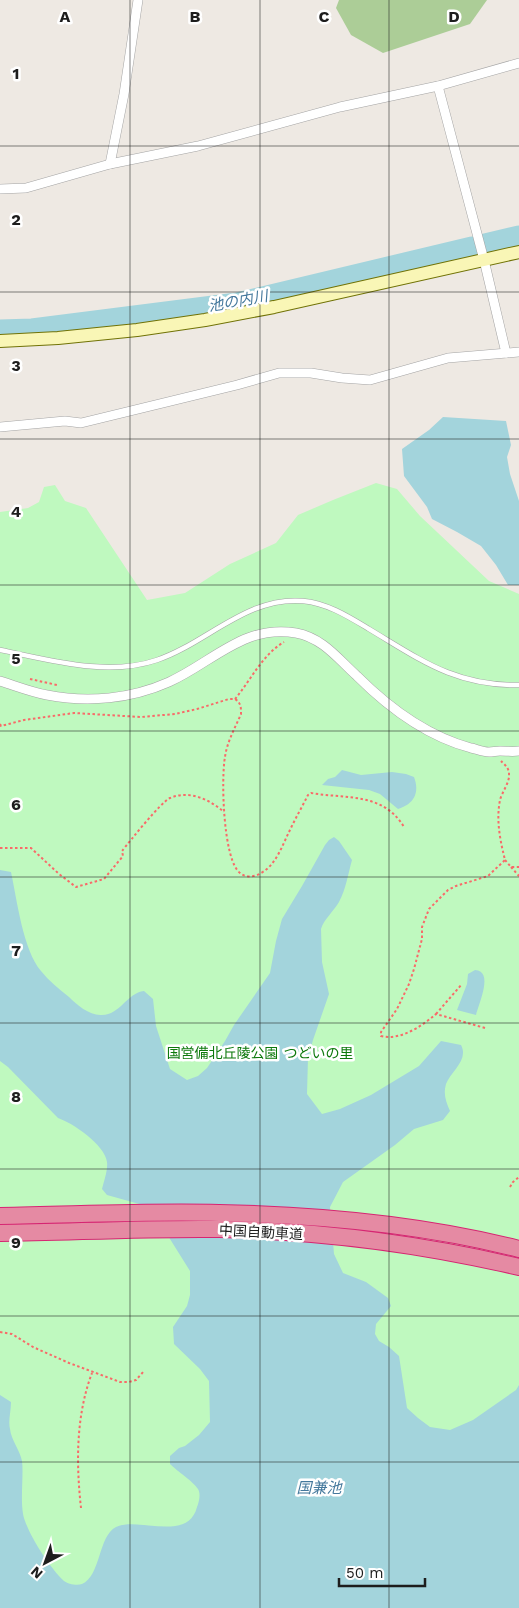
<svg xmlns="http://www.w3.org/2000/svg" width="519" height="1608" font-family="'Work Sans','Noto Sans JP',sans-serif">
<style>
.forest{fill:#accd97}
.park{fill:#bff9bf}
.water{fill:#a3d4dc}
.lines{fill:none;stroke-linecap:round;stroke-linejoin:round}
.river{stroke:#a3d4dc;stroke-width:21}
.lane-casing{stroke:#a4a4a4;stroke-width:5.5}
.street-casing{stroke:#a4a4a4;stroke-width:10}
.secondary-casing{stroke:#707206;stroke-width:14}
.highway-casing{stroke:#d62572;stroke-width:18}
.path{stroke:#f86b69;stroke-width:2;stroke-dasharray:2.5 2.5;stroke-linecap:butt}
.lane{stroke:#fff;stroke-width:4.5}
.street{stroke:#fff;stroke-width:9}
.secondary{stroke:#f9f6b6;stroke-width:12}
.highway{stroke:#e58aa3;stroke-width:16}
.grid{fill:none;stroke:#1d1d1d;stroke-width:1;stroke-opacity:0.55}
.labels{text-anchor:middle;stroke-width:5;stroke-linejoin:round;paint-order:stroke}
.park-label{font-size:14px;fill:#0d790c;stroke:#fff}
.street-label{font-size:14px;fill:#1d1d1d;stroke:#fff}
.water-label{font-size:15px;font-style:italic;fill:#44789c;stroke:#fff}
.grid-label{font-size:16px;text-anchor:middle;font-weight:bold;fill:#1d1d1d;stroke:#fff;stroke-width:5;stroke-linejoin:round;paint-order:stroke}
</style>
<rect width="100%" height="100%" fill="#eee9e3"/>
<!-- forest -->
<path class="forest" d="M 339,0 L 487,0 L 470,24 L 383,53 L 351,35 L 336,8 Z"/>
<!-- park -->
<path class="park" d="M 376,483 L 397,489 L 420,516 L 489,581 L 519,594 L 519,1608 L 0,1608 L 0,512 L 28,508 L 39,502 L 44,487 L 55,485 L 65,501 L 86,508 L 147,600 L 185,593 L 230,564 L 276,543 L 298,515 L 333,500 Z"/>
<!-- water -->
<g class="water">
<path d="M 443,417 L 506,421 L 511,445 L 507,457 L 510,474 L 519,501 L 519,585 L 508,585 L 496,565 L 481,546 L 457,532 L 432,519 L 427,507 L 404,476 L 402,449 L 429,430 Z"/>
<path d="M 342,770 L 361,775 L 392,772 L 406,774 L 414,777 C 420,793 414,804 398,809 L 380,794 L 369,790 L 322,785 L 328,779 L 335,777 Z"/>
<path d="M 334,837 L 339,841 L 352,860 C 348,874 346,889 339,902 C 334,911 324,919 321,929 L 322,962 L 329,994 L 313,1040 L 308,1058 L 307,1094 L 322,1114 L 340,1109 L 371,1095 L 419,1066 L 441,1041 L 461,1045 C 469,1060 451,1071 446,1084 C 443,1094 446,1102 450,1111 L 443,1120 L 414,1129 L 395,1145 L 343,1182 L 330,1207 L 334,1254 L 343,1273 L 366,1282 L 388,1298 L 391,1306 L 376,1324 L 375,1334 L 379,1341 L 389,1347 L 399,1356 L 407,1408 L 418,1418 L 430,1427 L 450,1430 L 473,1420 L 516,1390 L 519,1385 L 519,1608 L 0,1608 L 0,1395 L 11,1402 C 11,1411 8,1421 10,1429 C 11,1440 20,1450 22,1461 C 24,1477 19,1506 25,1521 C 31,1538 50,1568 64,1581 C 68,1584 77,1586 82,1584 C 101,1576 98,1536 116,1527 C 137,1516 188,1543 197,1507 C 199,1502 201,1494 198,1489 C 194,1482 177,1471 170,1464 L 170,1456 L 179,1448 L 185,1446 L 199,1435 L 210,1422 L 209,1381 L 200,1369 L 174,1344 L 173,1327 L 187,1306 L 190,1295 L 190,1271 L 150,1207 L 107,1195 L 102,1189 C 104,1181 108,1170 107,1162 C 105,1145 73,1123 58,1118 L 8,1067 L 0,1061 L 0,870 L 11,872 C 17,900 23,950 41,971 C 49,981 59,989 69,997 C 77,1005 90,1016 102,1015 C 120,1015 127,993 144,991 L 153,999 L 156,1026 L 170,1069 L 187,1080 L 198,1076 L 207,1068 L 225,1041 L 234,1025 L 270,973 L 276,941 L 282,919 L 302,886 L 325,845 L 329,840 Z"/>
<path d="M 475,970 C 494,971 479,1003 476,1015 L 457,1010 L 467,984 L 468,974 Z"/>
</g>
<g class="lines">
<!-- river -->
<g class="river">
<path d="M 485,244 L 519,236"/>
<path d="M 0,330 L 32,329 L 237,303 L 472,247"/>
</g>
<defs>
<path id="lane" d="M 0,650 C 50,660 107,677 157,660 C 207,643 247,596 303,601 C 327,603 349,617 369,629 C 421,660 455,686 519,685"/>
<g id="street">
<path d="M 438,86 L 484,260 L 506,353"/>
<path d="M 110,164 L 124,94 L 138,0"/>
<path d="M 0,189 L 26,188 L 110,164 L 198,146 L 340,107 L 438,86 L 519,63"/>
<path d="M 0,427 L 65,421 L 81,423 L 237,385 L 279,373 L 311,373 L 342,378 L 370,380 L 448,358 L 519,352"/>
<path d="M 0,681 C 16,686 31,692 47,695 C 88,703 131,699 169,682 C 213,662 244,624 296,633 C 323,638 338,659 357,676 C 389,708 426,736 471,748 C 476,749 483,752 489,752 C 493,752 496,751 500,751 C 506,751 513,752 519,751"/>
</g>
<path id="secondary" d="M 0,341 L 58,338 L 137,330 L 205,320 L 274,307 L 519,252"/>
<g id="highway">
<path d="M 0,1216 C 73,1215 146,1211 219,1213 C 320,1215 421,1224 519,1249"/>
<path d="M 0,1233 C 73,1232 146,1228 219,1229 C 320,1231 421,1244 519,1267"/>
</g>
</defs>
<!-- lane casing -->
<use href="#lane" class="lane-casing"/>
<!-- street casing -->
<use href="#street" class="street-casing"/>
<!-- secondary casing -->
<use href="#secondary" class="secondary-casing"/>
<!-- highway casing -->
<use href="#highway" class="highway-casing"/>
<!-- path -->
<g class="path">
<path d="M 30,679 L 57,685"/>
<path d="M 235,699 C 251,680 262,655 284,642"/>
<path d="M 0,724 L 1,726 L 24,720 L 74,713 L 141,717 L 175,714 L 197,709 L 229,699 L 235,699 C 241,703 241,707 241,714 C 235,728 227,742 225,757 C 221,778 223,860 240,873 C 246,878 255,877 261,873 C 276,865 282,846 289,832 C 295,819 302,807 308,795 L 311,793 C 345,799 383,792 404,827"/>
<path d="M 0,848 L 31,848 L 59,874 L 76,887 L 104,879 L 123,856 L 122,851 C 130,841 161,802 170,798 C 189,790 209,799 224,812"/>
<path d="M 505,860 L 511,867 L 519,867"/>
<path d="M 511,867 L 519,876"/>
<path d="M 436,1014 L 462,984"/>
<path d="M 485,1028 L 436,1014 C 422,1026 400,1041 381,1036 L 381,1032 L 397,1009 L 409,984 L 414,969 L 422,939 L 422,927 L 429,909 L 448,890 L 456,886 L 488,876 L 505,860 C 500,840 496,820 500,800 C 502,792 510,782 509,774 C 509,768 505,765 501,761"/>
<path d="M 510,1187 L 513,1182 L 519,1177"/>
<path d="M 0,1332 L 12,1334 L 33,1347 L 69,1363 L 120,1382 L 129,1382 L 136,1380 L 144,1371"/>
<path d="M 81,1508 C 76,1463 76,1415 92,1373"/>
</g>
<!-- lane -->
<use href="#lane" class="lane"/>
<!-- street -->
<use href="#street" class="street"/>
<!-- secondary -->
<use href="#secondary" class="secondary"/>
<!-- highway -->
<use href="#highway" class="highway"/>
</g>
<!-- grid -->
<path class="grid" d="M 130,0 L 130,1608M 260,0 L 260,1608M 389,0 L 389,1608M 0,146 L 519,146M 0,292 L 519,292M 0,439 L 519,439M 0,585 L 519,585M 0,731 L 519,731M 0,877 L 519,877M 0,1023 L 519,1023M 0,1169 L 519,1169M 0,1316 L 519,1316M 0,1462 L 519,1462"/>
<g class="labels">
<!-- park labels -->
<g class="park-label">
<text x="260" y="1058">国営備北丘陵公園 つどいの里</text>
</g>
<!-- street labels -->
<g class="street-label">
<text transform="translate(261 1232) rotate(3)" y="5">中国自動車道</text>
</g>
<!-- water labels -->
<g class="water-label">
<text transform="translate(238 301) rotate(-10)" y="5">池の内川</text>
<text x="319" y="1493">国兼池</text>
</g>
</g>
<g class="grid-label">
<text x="65" y="22">A</text>
<text x="195" y="22">B</text>
<text x="324" y="22">C</text>
<text x="454" y="22">D</text>
<text x="16" y="79">1</text>
<text x="16" y="225">2</text>
<text x="16" y="371">3</text>
<text x="16" y="517">4</text>
<text x="16" y="664">5</text>
<text x="16" y="810">6</text>
<text x="16" y="956">7</text>
<text x="16" y="1102">8</text>
<text x="16" y="1248">9</text>
</g>
<!-- north arrow -->
<g transform="translate(45 1563) rotate(221)" stroke="#ffffff" stroke-width="4" paint-order="stroke">
<path d="M0-4L9 19L0 12L-9 19Z" fill="#1d1d1d"/>
<text y="-8" font-size="14" font-weight="bold" text-anchor="middle" fill="#1d1d1d">N</text>
</g>
<!-- scale -->
<path d="M339 1578v8h86v-8" fill="none" stroke="#1d1d1d" stroke-width="2.5"/>
<text x="346" y="1578" font-size="15" fill="#1d1d1d" stroke="#ffffff" stroke-width="4" paint-order="stroke">50 m</text>
</svg>
